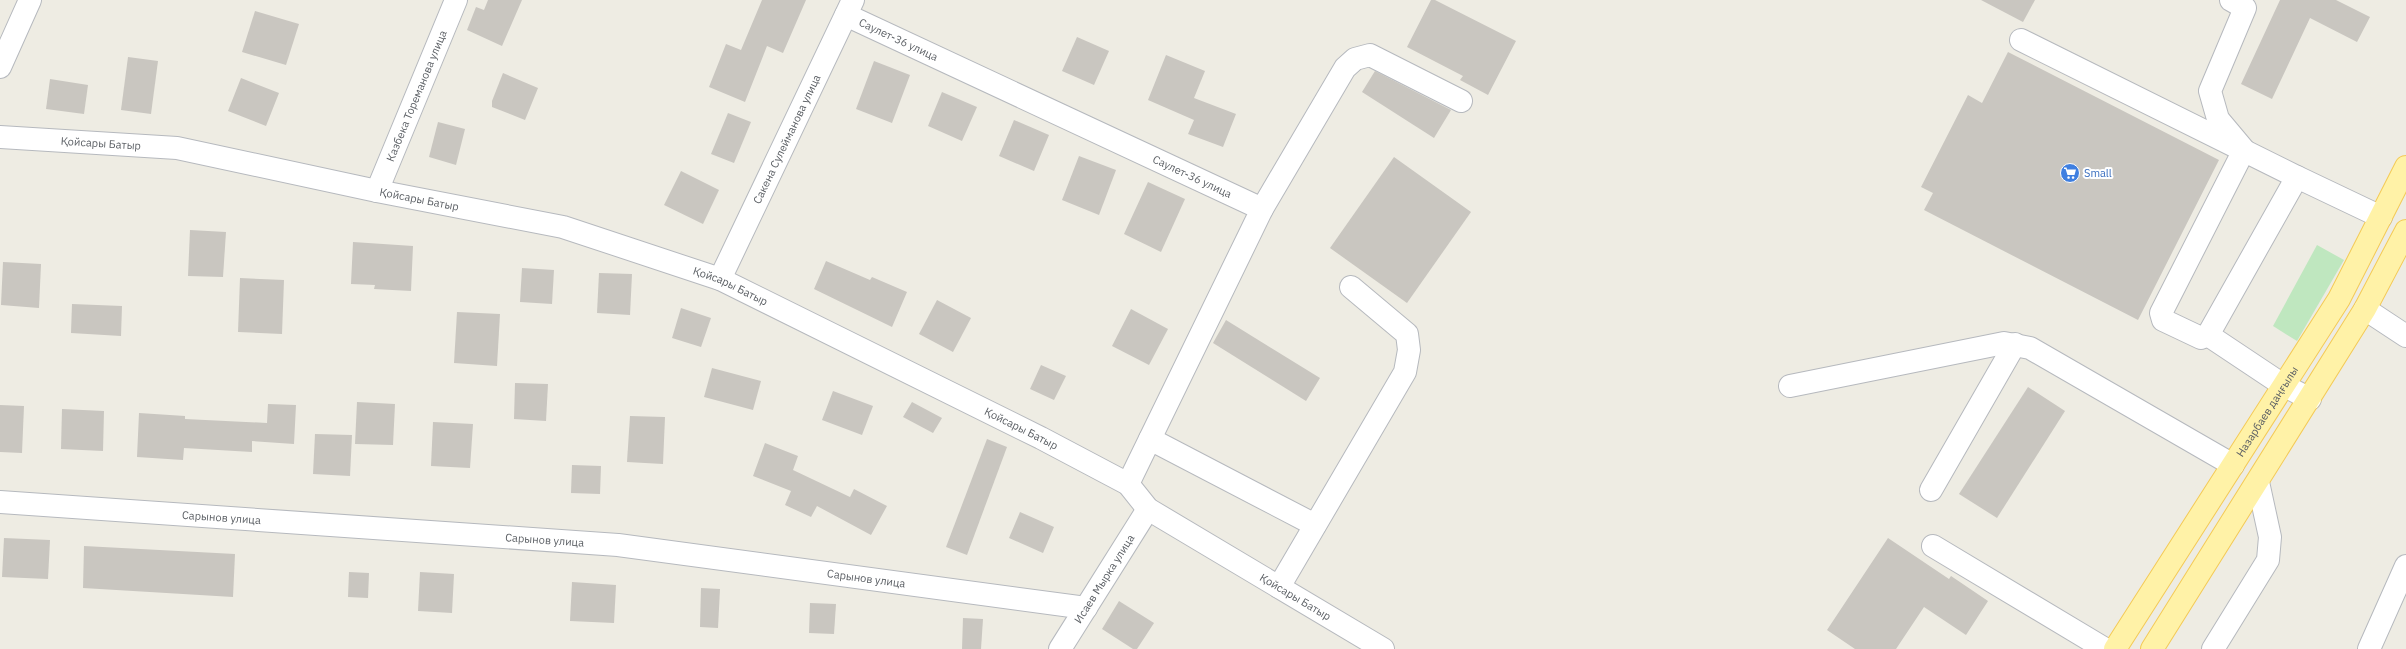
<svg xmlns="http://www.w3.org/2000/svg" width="2406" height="649" font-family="'IBM Plex Sans',sans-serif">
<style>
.green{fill:#bfe7bf}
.building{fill:#c9c6c0}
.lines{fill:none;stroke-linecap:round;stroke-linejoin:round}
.minor-casing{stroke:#b6b9be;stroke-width:24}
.major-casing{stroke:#f4ca56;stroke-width:24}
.minor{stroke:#fff;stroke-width:22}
.major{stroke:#fff2a7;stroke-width:22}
.labels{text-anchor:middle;stroke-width:4;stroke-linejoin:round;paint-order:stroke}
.street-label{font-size:11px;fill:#5b5f64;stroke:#fff}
.shop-label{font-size:11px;fill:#366cbe;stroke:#fff;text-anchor:start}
</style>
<rect width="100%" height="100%" fill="#eeece3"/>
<!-- green -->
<path class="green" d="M 2317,245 L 2344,260 L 2297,341 L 2273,326 Z"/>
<!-- building -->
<g class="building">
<path d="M 488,0 L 522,0 L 502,46 L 467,30 L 476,7 L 484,10 Z"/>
<path d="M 762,0 L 806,0 L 783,53 L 767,46 L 745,102 L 709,87 L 726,44 L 741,50 Z"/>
<path d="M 1431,0 L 1435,0 L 1516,41 L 1488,95 L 1460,80 L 1463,76 L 1407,47 Z"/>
<path d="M 1981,0 L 2035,0 L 2023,22 Z"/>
<path d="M 2280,0 L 2336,0 L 2370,17 L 2357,42 L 2310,18 L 2272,99 L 2241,84 Z"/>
<path d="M 255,11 L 299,24 L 286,65 L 242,52 Z"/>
<path d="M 1077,37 L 1109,51 L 1094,85 L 1062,71 Z"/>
<path d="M 2008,52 L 2219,160 L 2138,320 L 1924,210 L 1933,193 L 1921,187 L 1968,95 L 1982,103 Z"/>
<path d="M 1166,55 L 1205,71 L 1194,98 L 1236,114 L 1223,147 L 1188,134 L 1194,120 L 1148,100 Z"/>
<path d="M 128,57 L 158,61 L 151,114 L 121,110 Z"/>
<path d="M 874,61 L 910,75 L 892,123 L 856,109 Z"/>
<path d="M 1375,71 L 1451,110 L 1434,138 L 1362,92 Z"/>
<path d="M 503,73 L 538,88 L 525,120 L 492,107 L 492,101 Z"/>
<path d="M 241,78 L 279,93 L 266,126 L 228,111 Z"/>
<path d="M 50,79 L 88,85 L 84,114 L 46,109 Z"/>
<path d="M 942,92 L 977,107 L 962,141 L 928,126 Z"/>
<path d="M 728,113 L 751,122 L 734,163 L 711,154 Z"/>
<path d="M 1014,120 L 1049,135 L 1034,171 L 999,156 Z"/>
<path d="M 438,122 L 465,129 L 456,165 L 429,157 Z"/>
<path d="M 1079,156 L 1116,170 L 1099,215 L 1062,200 Z"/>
<path d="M 1394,157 L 1471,212 L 1407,303 L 1330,248 Z"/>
<path d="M 681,171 L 719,190 L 703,224 L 664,205 Z"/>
<path d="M 1148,182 L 1185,199 L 1161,252 L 1124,234 Z"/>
<path d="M 190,230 L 226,232 L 223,277 L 188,276 Z"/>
<path d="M 353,242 L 413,246 L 411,291 L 374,289 L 375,285 L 351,284 Z"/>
<path d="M 826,261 L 870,280 L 872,277 L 907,292 L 892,327 L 814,289 Z"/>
<path d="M 3,262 L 41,264 L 39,308 L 1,305 Z"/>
<path d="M 522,268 L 554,270 L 552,304 L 520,302 Z"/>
<path d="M 599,273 L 632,274 L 630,315 L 597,313 Z"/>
<path d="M 240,278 L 284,280 L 282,334 L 238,332 Z"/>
<path d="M 937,300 L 971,318 L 953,352 L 919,334 Z"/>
<path d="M 72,304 L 122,306 L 121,336 L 71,333 Z"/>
<path d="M 681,308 L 711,318 L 701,347 L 672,338 Z"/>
<path d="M 1131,309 L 1168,329 L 1149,365 L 1112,346 Z"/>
<path d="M 457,312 L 500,314 L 497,366 L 454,363 Z"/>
<path d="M 1226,320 L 1320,378 L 1306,401 L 1213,343 Z"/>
<path d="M 1041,365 L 1066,376 L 1054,400 L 1030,389 Z"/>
<path d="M 712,368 L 761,381 L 753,410 L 704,397 Z"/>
<path d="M 515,383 L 548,384 L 546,421 L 514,419 Z"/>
<path d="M 2028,387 L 2065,411 L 1997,518 L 1959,494 Z"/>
<path d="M 833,391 L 873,406 L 862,435 L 822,420 Z"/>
<path d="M 357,402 L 395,404 L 393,445 L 355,444 Z"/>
<path d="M 912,402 L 942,418 L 933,433 L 903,417 Z"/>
<path d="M 268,404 L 296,405 L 294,444 L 252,441 L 252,452 L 184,448 L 183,460 L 137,457 L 139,413 L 185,416 L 185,419 L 267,423 Z"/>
<path d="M 0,405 L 24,406 L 22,453 L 0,452 Z"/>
<path d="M 62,409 L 104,411 L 103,451 L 61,449 Z"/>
<path d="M 630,416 L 665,417 L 663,464 L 627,462 Z"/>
<path d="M 433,422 L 473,424 L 470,468 L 431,466 Z"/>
<path d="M 315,434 L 352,435 L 350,476 L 313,474 Z"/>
<path d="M 987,439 L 1007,447 L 967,555 L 946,547 Z"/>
<path d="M 765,443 L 798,456 L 793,470 L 850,497 L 854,489 L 887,506 L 871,535 L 817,506 L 811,517 L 785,505 L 791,491 L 753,476 Z"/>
<path d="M 572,465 L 601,466 L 600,494 L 571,493 Z"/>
<path d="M 1020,512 L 1054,527 L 1043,553 L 1009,538 Z"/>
<path d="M 4,538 L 50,540 L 48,579 L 2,577 Z"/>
<path d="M 1888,538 L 1949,579 L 1951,576 L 1988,601 L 1966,635 L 1924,607 L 1896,649 L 1855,649 L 1827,630 Z"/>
<path d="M 84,546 L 235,554 L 233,597 L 83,588 Z"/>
<path d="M 349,572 L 369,573 L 368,598 L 348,597 Z"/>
<path d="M 420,572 L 454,574 L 452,613 L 418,611 Z"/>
<path d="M 572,582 L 616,585 L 614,623 L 570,621 Z"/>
<path d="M 701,588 L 720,589 L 718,628 L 700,627 Z"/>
<path d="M 1119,601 L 1154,623 L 1137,649 L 1133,649 L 1102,629 Z"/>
<path d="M 810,603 L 836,604 L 834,634 L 809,633 Z"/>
<path d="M 963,618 L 983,619 L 981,649 L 962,649 Z"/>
</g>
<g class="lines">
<defs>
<g id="minor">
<path id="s1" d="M 846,15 L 1262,209 L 1128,484"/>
<path d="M 2021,40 L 2297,177"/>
<path d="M 0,67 L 30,0"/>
<path id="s2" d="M 0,137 L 177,148 L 377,191 L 563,227 L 720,279 L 1041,438 L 1128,484 L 1148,509 L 1383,649"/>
<path id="s3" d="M 377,191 L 456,0"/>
<path d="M 1262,209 L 1345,68 L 1355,59 L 1370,55 L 1461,101"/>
<path id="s4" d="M 720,279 L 853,0"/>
<path d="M 2365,309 L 2406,336"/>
<path d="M 2208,335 L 2201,338 L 2163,320 L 2161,313 L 2244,150 L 2218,119 L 2210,91 L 2245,8 L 2231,0"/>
<path d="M 1790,386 L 2004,343 L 2030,348 L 2233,465"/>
<path d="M 2310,399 L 2283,385 L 2208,335 L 2297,177 L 2381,217"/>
<path d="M 1150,439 L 1315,525"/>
<path d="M 1931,490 L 2015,344"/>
<path id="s5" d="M 0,502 L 618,545 L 1086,608"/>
<path d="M 1933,546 L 2105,649"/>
<path d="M 1279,587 L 1405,372 L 1409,350 L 1407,334 L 1351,287"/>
<path id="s6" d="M 1060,649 L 1148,509"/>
<path d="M 2213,649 L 2268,560 L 2270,537 L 2258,482"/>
<path d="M 2369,649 L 2406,566"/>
</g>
<g id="major">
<path id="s7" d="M 2115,649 L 2339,299 L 2406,167"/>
<path d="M 2152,649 L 2365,309 L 2406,231"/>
</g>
</defs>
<!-- minor casing -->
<use href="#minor" class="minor-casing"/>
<!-- major casing -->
<use href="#major" class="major-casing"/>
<!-- minor -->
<use href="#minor" class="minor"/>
<!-- major -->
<use href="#major" class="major"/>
</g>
<!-- icons -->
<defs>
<symbol id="supermarket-disc" viewBox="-11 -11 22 22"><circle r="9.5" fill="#3f7fe0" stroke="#fff"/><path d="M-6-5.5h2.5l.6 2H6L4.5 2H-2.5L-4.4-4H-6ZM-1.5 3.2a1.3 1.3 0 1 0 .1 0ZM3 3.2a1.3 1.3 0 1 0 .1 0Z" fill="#fff"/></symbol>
</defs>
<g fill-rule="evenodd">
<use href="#supermarket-disc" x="2059" y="162" width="22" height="22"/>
</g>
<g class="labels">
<!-- street labels -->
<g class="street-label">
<text dy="4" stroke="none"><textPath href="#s1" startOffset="58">Саулет-36 улица</textPath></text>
<text dy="4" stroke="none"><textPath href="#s3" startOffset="103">Казбека Тореманова улица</textPath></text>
<text dy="4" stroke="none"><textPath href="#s4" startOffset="155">Сакена Сулейманова улица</textPath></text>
<text dy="4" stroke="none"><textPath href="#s2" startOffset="101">Қойсары Батыр</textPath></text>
<text dy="4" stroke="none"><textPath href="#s1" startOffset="382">Саулет-36 улица</textPath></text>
<text dy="4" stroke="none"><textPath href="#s2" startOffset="425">Қойсары Батыр</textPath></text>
<text dy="4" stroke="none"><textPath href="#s2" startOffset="749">Қойсары Батыр</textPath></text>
<text dy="4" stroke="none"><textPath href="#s7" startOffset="282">Назарбаев даңғылы</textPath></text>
<text dy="4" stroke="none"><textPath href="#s2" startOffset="1073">Қойсары Батыр</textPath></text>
<text dy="4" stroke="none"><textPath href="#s5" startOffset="222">Сарынов улица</textPath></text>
<text dy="4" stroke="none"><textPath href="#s5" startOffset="546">Сарынов улица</textPath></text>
<text dy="4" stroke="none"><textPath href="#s5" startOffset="870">Сарынов улица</textPath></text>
<text dy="4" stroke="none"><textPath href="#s6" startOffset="83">Исаев Мырка улица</textPath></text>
<text dy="4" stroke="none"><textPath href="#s2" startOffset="1397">Қойсары Батыр</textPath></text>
</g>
<!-- shop labels -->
<g class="shop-label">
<text x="2084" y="177">Small</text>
</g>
</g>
</svg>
